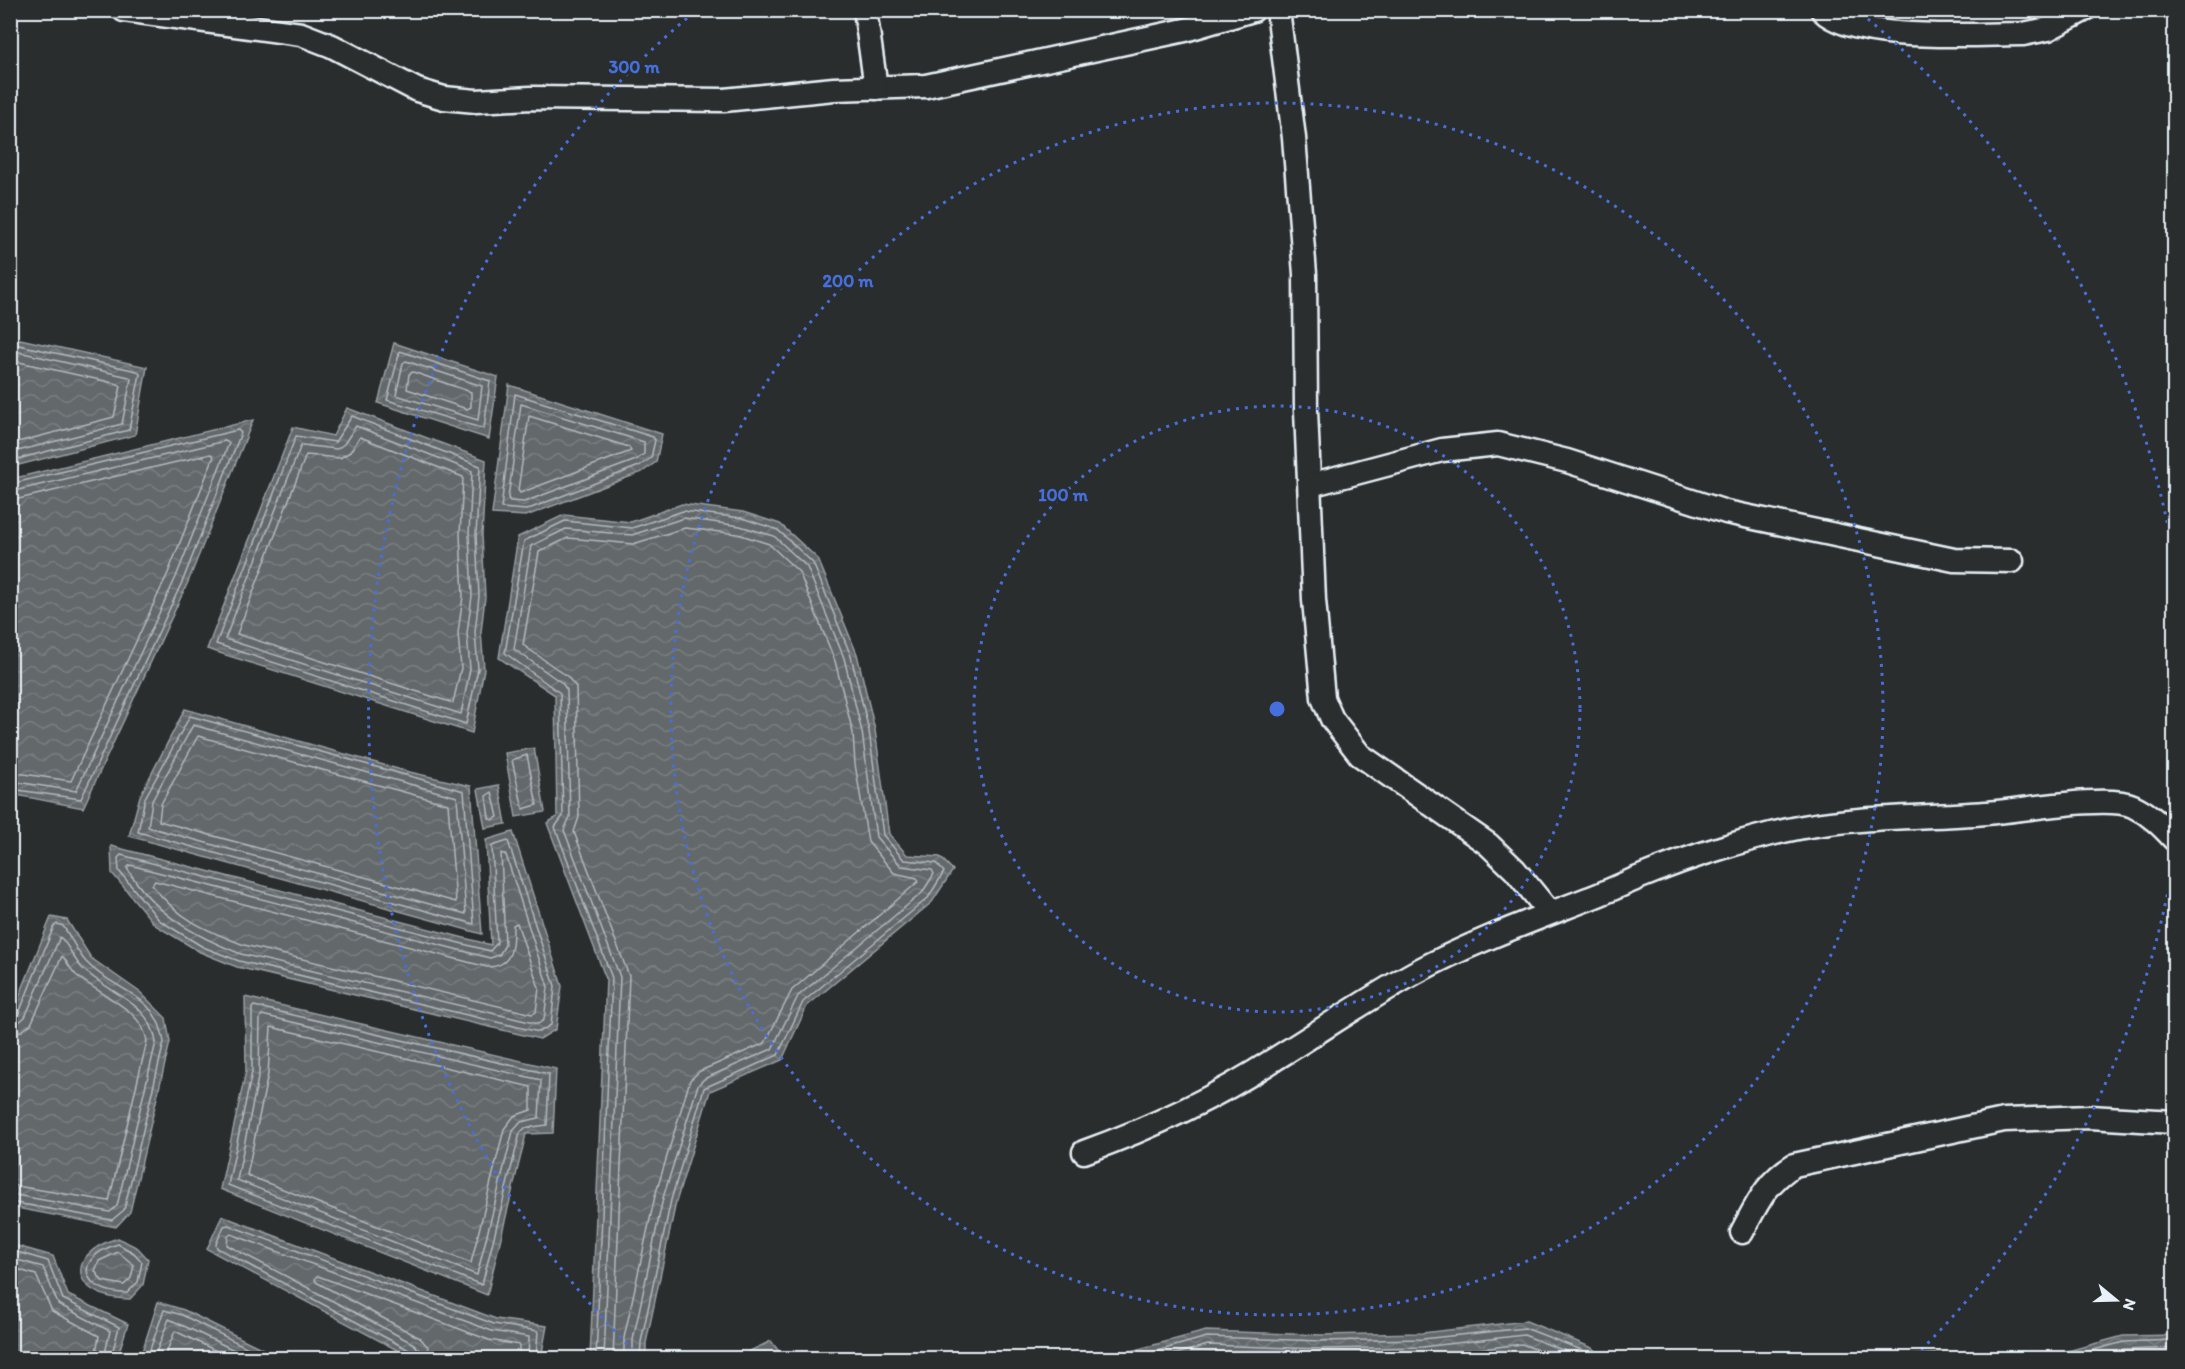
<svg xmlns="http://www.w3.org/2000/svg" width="2185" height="1369" font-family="Itim,sans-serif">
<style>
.water{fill:url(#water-waves);stroke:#989fa3;stroke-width:1.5}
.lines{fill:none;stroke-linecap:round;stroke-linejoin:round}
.shore{stroke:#b3bac0;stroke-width:1.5}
.street-casing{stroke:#e8f1f8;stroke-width:27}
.street{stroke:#2a2d2e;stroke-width:22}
.ring{fill:none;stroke:#466fde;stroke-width:3;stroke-dasharray:3 6}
.centre{fill:#466fde;stroke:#2a2d2e;stroke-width:3}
.ring-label{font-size:18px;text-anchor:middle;font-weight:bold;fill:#466fde;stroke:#2a2d2e;stroke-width:6;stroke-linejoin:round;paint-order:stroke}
</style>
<defs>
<pattern id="water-waves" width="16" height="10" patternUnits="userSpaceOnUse" patternTransform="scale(1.5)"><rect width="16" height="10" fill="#63686b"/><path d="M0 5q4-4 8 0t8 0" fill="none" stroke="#797e81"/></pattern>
</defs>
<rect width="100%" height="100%" fill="#2a2d2e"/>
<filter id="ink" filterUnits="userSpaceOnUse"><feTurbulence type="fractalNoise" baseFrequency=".0167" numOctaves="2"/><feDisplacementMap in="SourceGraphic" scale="12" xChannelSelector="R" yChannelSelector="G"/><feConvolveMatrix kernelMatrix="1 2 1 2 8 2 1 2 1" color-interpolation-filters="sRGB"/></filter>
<g filter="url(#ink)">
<!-- water -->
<g class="water">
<path d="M 11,337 L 147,367 L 135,435 L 11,467 Z"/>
<path d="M 394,343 L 498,377 L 489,439 L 378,403 Z"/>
<path d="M 509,385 L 662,434 L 656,462 L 642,472 L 526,516 L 492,514 Z"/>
<path d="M 347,408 L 486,460 L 482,535 L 485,597 L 481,632 L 484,669 L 472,733 L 207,649 L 293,427 L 333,436 Z"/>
<path d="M 253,420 L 188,582 L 83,808 L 11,794 L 11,479 Z"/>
<path d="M 682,504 L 743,512 L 780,524 L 818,559 L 857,654 L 875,730 L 889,834 L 907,855 L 940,857 L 953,870 L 932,902 L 807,1006 L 782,1060 L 710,1091 L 676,1202 L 646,1343 L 646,1358 L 590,1358 L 606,979 L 547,823 L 557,817 L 555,695 L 499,658 L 518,537 L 564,515 L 631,522 Z"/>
<path d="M 185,709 L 405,771 L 471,786 L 482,934 L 129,836 L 140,796 Z"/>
<path d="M 534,748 L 545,812 L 516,817 L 505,753 Z"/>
<path d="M 499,785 L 506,824 L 485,828 L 478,789 Z"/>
<path d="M 513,832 L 562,986 L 556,1029 L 540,1039 L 237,967 L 200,952 L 155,925 L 112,873 L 111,846 L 491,945 L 486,840 Z"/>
<path d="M 51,917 L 67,920 L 91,958 L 141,993 L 166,1018 L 170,1042 L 130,1212 L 116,1227 L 11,1207 L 11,1017 Z"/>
<path d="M 245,997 L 556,1069 L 553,1133 L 526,1134 L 487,1295 L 220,1189 L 246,1071 Z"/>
<path d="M 222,1216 L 496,1319 L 547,1326 L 541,1358 L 412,1358 L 207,1249 Z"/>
<path d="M 118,1238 L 138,1248 L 148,1259 L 143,1285 L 130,1299 C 73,1299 61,1255 118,1238 Z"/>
<path d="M 10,1244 L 53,1256 L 68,1295 L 128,1324 L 117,1358 L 11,1358 Z"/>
<path d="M 158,1302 L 184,1310 L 281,1358 L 140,1358 Z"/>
<path d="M 1526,1321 L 1590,1347 L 1607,1358 L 1105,1358 L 1206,1331 L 1322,1335 L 1422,1333 Z"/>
<path d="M 2174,1335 L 2174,1358 L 1862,1358 L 1947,1353 L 2046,1357 L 2123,1336 Z"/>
<path d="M 771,1341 L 784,1358 L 735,1358 Z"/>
</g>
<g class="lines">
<!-- shore -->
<g class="shore">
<path d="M 10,343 L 137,371 L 140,374 L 129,430 L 10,461"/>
<path d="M 10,350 L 129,377 L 131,379 L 122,424 L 10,453"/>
<path d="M 400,351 L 490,381 L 484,429 L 387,400 Z"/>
<path d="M 10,360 L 118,384 L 121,386 L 114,417 L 10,444"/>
<path d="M 406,361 L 482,386 L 478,420 L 396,395 L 403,363 Z"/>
<path d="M 413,372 L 471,392 L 471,407 L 467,409 L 407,389 L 409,374 Z"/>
<path d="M 515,394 L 653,437 L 655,440 L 651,458 L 639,466 L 526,510 L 501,508 Z"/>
<path d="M 521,404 L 644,442 L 644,454 L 636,460 L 524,502 L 510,501 L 508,498 Z"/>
<path d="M 352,416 L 480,466 L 476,535 L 479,596 L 475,632 L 478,669 L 466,724 L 216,644 L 296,436 L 335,442 Z"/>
<path d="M 529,416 L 629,447 L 631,451 L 520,493 L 518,490 Z"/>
<path d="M 356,426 L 472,471 L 469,535 L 472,596 L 467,633 L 470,669 L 461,714 L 225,639 L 301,445 L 337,449 L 344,444 Z"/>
<path d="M 360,437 L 463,477 L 460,535 L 463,596 L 458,633 L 461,668 L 453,703 L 237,634 L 306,455 L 340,458 L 350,452 Z"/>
<path d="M 10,484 L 238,430 L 241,433 L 183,580 L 81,799 L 10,789"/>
<path d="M 10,492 L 225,441 L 229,443 L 176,577 L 76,791 L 10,781"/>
<path d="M 10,501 L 211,454 L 214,456 L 168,573 L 71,781 L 10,772"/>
<path d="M 190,716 L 464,791 L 474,924 L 138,832 L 145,798 Z"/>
<path d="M 193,725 L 457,797 L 466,914 L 148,827 L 152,801 Z"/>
<path d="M 198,736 L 448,804 L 456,902 L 159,821 L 161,804 Z"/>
<path d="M 527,755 L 537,805 L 523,809 L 512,760 Z"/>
<path d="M 492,792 L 498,817 L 492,820 L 489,818 L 486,796 Z"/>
<path d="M 508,841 L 555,986 L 551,1025 L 539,1032 L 239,961 L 203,947 L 159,920 L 119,871 L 118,858 L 121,855 L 490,951 L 497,943 L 492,846 Z"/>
<path d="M 501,853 L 506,855 L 548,987 L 544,1020 L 538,1024 L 241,954 C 193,935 154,914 127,868 L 130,865 L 490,958 L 499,955 L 505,945 Z"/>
<path d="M 155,881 L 487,967 C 514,967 513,945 513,925 L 517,923 L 539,988 L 536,1012 L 532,1014 L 244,945 C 205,930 178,919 152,885 Z"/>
<path d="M 254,1006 L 549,1074 L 547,1125 L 525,1128 L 520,1133 L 482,1285 L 228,1185 L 252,1072 L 252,1008 Z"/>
<path d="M 262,1015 L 541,1080 L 539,1118 L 521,1122 L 513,1131 L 477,1275 L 237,1180 L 259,1073 L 260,1018 Z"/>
<path d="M 10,1017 L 19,1013 L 54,926 L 57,924 L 63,926 C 71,937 77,952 86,962 C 114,992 156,991 164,1042 L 124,1210 L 112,1220 L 10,1202"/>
<path d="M 10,1024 L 18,1023 L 25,1017 L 60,937 C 69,945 73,959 82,968 C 107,993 150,1001 156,1042 L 117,1206 L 110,1212 L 10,1194"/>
<path d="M 271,1027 L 531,1087 L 531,1110 L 514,1116 L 504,1129 L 471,1263 L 247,1175 L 268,1074 Z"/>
<path d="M 10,1033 L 22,1031 L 31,1024 L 62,956 C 67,961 70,969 76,975 C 99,995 142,1008 147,1041 L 109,1201 L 10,1185"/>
<path d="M 118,1244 L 134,1253 L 142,1262 L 138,1282 L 127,1293 C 81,1293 71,1258 118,1244 Z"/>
<path d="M 10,1250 L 48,1261 L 63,1299 L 119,1327 L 111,1358"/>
<path d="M 118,1252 L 134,1265 L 131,1278 L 124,1285 L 102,1281 L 95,1271 L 99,1261 Z"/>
<path d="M 10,1258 L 43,1267 L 58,1304 L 110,1331 L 104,1358"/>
<path d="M 10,1267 L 36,1275 L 52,1311 L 99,1336 L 95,1358"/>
<path d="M 147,1358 L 164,1310 L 182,1315 L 268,1358"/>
<path d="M 154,1358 L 169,1319 L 251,1358"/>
<path d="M 164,1358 L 175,1331 L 231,1358"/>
<path d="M 413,1358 L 409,1350 L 217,1248 L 216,1244 L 224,1226 L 228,1225 L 494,1324 L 538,1331 L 536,1358"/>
<path d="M 421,1358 L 420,1351 L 414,1344 L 227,1245 L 228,1236 L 231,1234 L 492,1331 L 529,1337 L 528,1358"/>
<path d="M 430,1358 L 428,1347 L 420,1338 L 316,1282 L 315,1278 L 318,1276 L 489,1340 L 519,1345 L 519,1358"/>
<path d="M 596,1358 L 612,978 L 555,827 L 563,816 L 560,693 L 505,653 L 524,541 L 565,521 L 632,528 L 683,511 L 742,518 L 778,530 L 813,563 L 851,656 L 869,731 L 883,835 L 904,860 L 936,863 L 944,872 L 928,898 L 803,1002 L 778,1055 L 704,1088 L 671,1200 L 641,1342 L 640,1358"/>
<path d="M 604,1358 L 620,977 L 564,830 L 570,817 L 567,690 L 562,683 L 514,649 L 531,546 L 566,529 L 632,535 L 684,518 L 740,526 L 774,536 L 807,567 L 844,658 L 862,732 L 876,837 L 901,866 L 932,870 L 934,874 L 922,893 L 798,996 L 772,1049 L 704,1079 L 698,1085 L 663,1198 L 633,1340 L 633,1358"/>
<path d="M 613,1358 L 629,976 L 574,832 L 579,817 L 576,687 L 567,676 L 523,645 L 539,552 L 568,538 L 633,544 L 685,528 L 738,534 L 769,544 L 799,572 L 835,661 L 853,733 L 855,764 L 868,842 L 894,873 L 917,878 L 919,881 L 792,990 L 765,1043 L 700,1071 L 690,1080 L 655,1196 L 624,1338 L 624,1358"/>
<path d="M 1132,1358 L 1207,1337 L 1322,1341 L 1422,1339 L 1525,1328 L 1587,1352 L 1596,1358"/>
<path d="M 1161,1358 L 1208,1345 L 1322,1349 L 1422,1347 L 1524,1335 L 1583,1358"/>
<path d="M 1192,1358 L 1209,1354 L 1322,1358 L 1423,1356 L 1522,1344 L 1558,1358"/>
<path d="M 2063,1358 L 2124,1342 L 2174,1340"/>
<path d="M 2092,1358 L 2125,1350 L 2174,1348"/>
</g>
<defs>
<g id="street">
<path d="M 124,10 L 301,34 L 332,46 L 417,90 L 444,98 L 476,101 L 531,98 L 724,100 L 834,89 L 926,86 L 1185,30 L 1253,10"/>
<path d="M 865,10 L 876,88"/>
<path d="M 1278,10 L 1294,138 L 1305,274 L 1306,410 L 1314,600 L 1323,698 L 1332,719 L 1360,755 L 1488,844 L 1515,870 L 1549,912"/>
<path d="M 1822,10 C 1853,43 1978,34 2023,34 L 2048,29 L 2084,10"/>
<path d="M 1310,485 L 1442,450 L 1498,444 L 1567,461 L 1726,512 L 1954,560 L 2012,561"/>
<path d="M 1084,1152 C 1151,1128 1215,1098 1275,1059 C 1322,1030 1367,999 1416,972 C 1470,943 1528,922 1585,900 C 1605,893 1625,883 1645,875 C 1691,856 1755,836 1803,827 C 1864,816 1925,818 1986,813 C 2019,811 2107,794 2133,806 C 2150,814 2162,826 2174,839"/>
<path d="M 1742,1232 C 1757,1204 1766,1182 1794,1165 L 2004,1120 L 2090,1117 L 2174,1122"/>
</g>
</defs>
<!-- street casing -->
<use href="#street" class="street-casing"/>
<!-- street -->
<use href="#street" class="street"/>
</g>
</g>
<!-- distance rings -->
<g class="ring">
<circle cx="1277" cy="709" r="303"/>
<circle cx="1277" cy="709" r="606"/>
<path d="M2174 859A909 909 0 0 1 1914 1357M640 1357A909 909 0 0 1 693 13M1861 13A909 909 0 0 1 2174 559"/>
</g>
<circle cx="1277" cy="709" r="9" class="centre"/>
<g class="ring-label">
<text x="634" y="73">300 m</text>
<text x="848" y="287">200 m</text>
<text x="1063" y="501">100 m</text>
</g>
<!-- margin -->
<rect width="2185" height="1369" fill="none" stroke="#2a2d2e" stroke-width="36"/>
<rect x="18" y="18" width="2149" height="1333" fill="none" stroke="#e8f1f8" stroke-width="2" filter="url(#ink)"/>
<!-- north arrow -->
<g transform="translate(2116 1300) rotate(109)" stroke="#2a2d2e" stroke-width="4.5" paint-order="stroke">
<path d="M0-4.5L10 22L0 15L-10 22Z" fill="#e8f1f8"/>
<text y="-9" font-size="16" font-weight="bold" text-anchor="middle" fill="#e8f1f8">N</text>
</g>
</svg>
